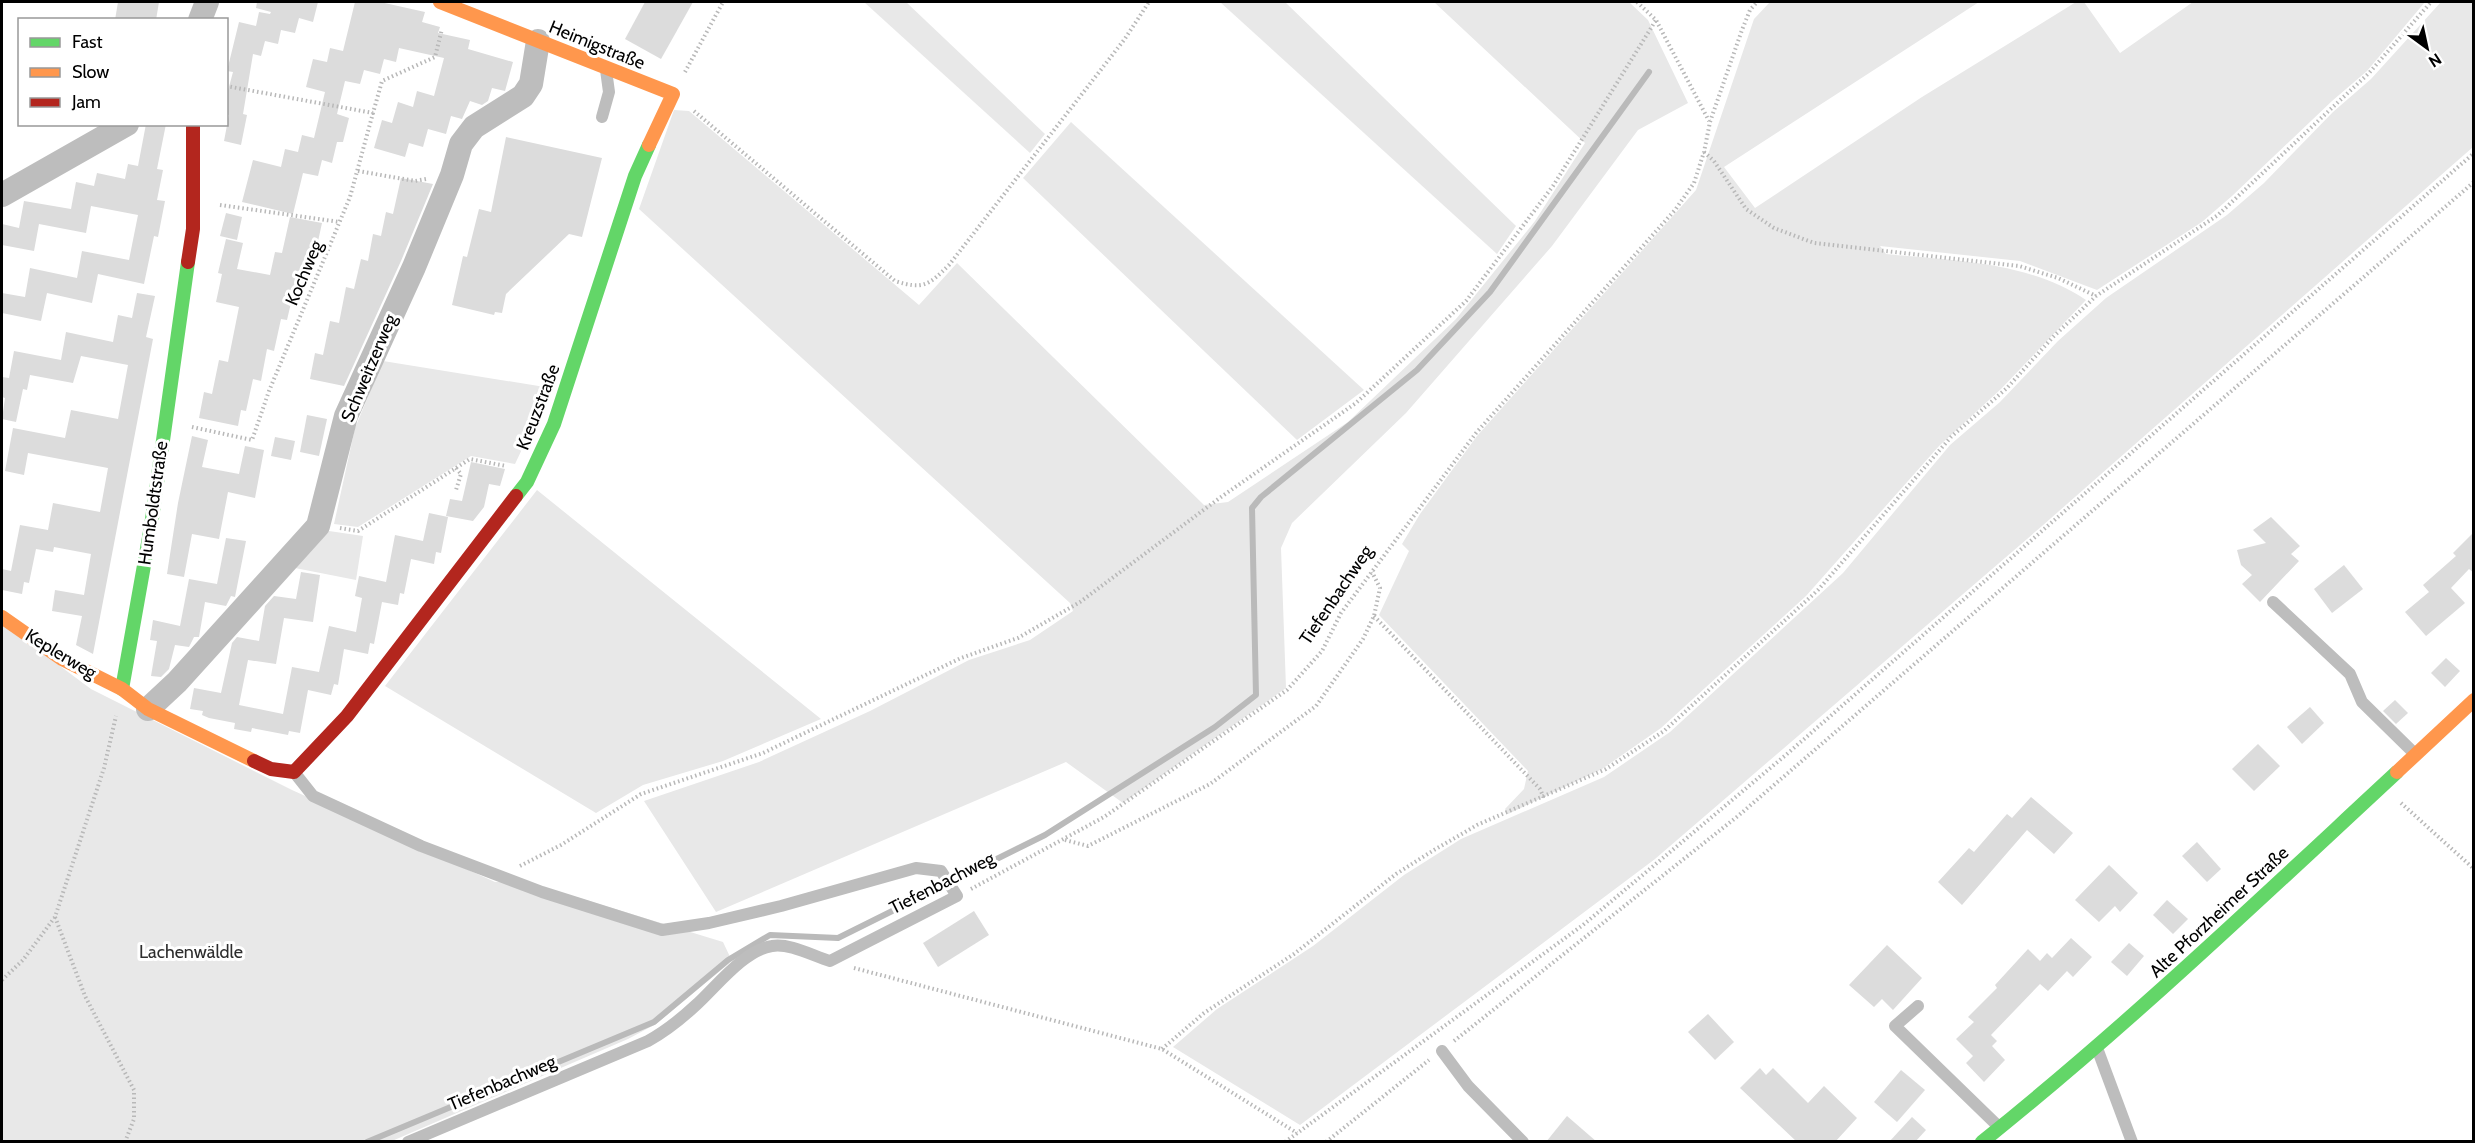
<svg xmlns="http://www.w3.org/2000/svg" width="2475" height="1143" font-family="Cabin,sans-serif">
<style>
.green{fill:#e8e8e8}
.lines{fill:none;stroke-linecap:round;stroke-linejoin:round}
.stream{stroke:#bababa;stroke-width:6}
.building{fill:#dcdcdc}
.path{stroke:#b8b8b8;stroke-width:4;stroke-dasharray:1.5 3;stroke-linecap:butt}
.lane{stroke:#bdbdbd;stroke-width:12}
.street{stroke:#bdbdbd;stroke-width:24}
.fast{stroke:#63d668;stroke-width:14}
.slow{stroke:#ff974d;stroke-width:14}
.jam{stroke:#b3261e;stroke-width:14}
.labels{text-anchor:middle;stroke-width:6;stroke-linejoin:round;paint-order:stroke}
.street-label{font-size:18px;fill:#000;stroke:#fff}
.park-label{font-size:18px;fill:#2d2d2d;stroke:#fff}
</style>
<rect width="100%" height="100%" fill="#fff"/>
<!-- green -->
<g class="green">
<path d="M 864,2 L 906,2 L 1045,134 L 1030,153 Z"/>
<path d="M 1220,2 L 1285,2 L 1516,226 L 1497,254 Z"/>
<path d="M 1434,2 L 1629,2 L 1648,20 L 1688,103 L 1638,130 L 1552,246 L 1406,413 L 1292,523 L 1281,548 L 1286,688 L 1123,803 L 1066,762 L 716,912 L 644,801 L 759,762 L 870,711 L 969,660 L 1030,640 L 1073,611 L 1070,603 L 639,209 L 674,110 L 689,111 L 919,305 L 957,263 L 1204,505 L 1228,502 L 1348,422 L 1456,319 L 1535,221 L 1585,143 Z"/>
<path d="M 1770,2 L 1979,2 L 1724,167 L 1755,208 L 1922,97 L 2076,2 L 2084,2 L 2120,53 L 2193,2 L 2425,2 L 2367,71 L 2332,101 L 2232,196 L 2202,222 L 2097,290 L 2020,261 L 1880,246 L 1886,254 C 1955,261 2027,261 2086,300 L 2001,389 L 1939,446 L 1806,596 L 1661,728 L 1602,769 L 1508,814 L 1505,809 L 1524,789 L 1528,771 L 1379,615 L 1409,551 L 1402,544 L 1420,514 L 1477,436 L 1696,190 L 1754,19 Z"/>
<path d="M 2441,2 L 2473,2 L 2473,147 L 2042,526 L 1655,859 L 1300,1125 L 1173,1047 L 1217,1009 L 1313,946 L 1404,875 L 1461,839 L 1604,777 L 1670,732 L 1843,573 L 1950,445 L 2000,402 L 2058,341 L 2106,298 L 2227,215 L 2264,183 L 2333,112 L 2371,79 Z"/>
<path d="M 1071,122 L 1364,390 L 1297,440 L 1023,178 Z"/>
<path d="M 383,361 L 551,388 L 515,464 L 471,456 L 358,527 L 334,524 L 355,428 Z"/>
<path d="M 537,490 L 821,719 L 723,761 L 643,785 L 596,813 L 385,686 Z"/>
<path d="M 329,531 L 363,536 L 356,580 L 295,568 Z"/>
<path d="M 2,623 L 91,689 L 292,790 L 495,882 L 527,882 L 723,942 L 732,961 L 656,1024 L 628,1039 L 392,1141 L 2,1141 Z"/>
</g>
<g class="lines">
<!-- stream -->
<path class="stream" d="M 367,1142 L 654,1022 L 728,960 L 770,935 L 838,938 L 1045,835 L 1215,727 L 1256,695 L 1252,508 L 1261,497 L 1417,370 L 1490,292 L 1649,72"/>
</g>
<!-- building -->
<g class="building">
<path d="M 118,2 L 159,2 L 156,20 L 115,20 Z"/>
<path d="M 257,2 L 318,2 L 313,22 L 299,18 L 295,33 L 281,30 L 278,44 L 265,41 L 261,56 L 253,54 L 243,114 L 247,115 L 241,145 L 224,141 L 229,115 L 226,114 L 226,98 L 233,72 L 227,71 L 239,22 L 256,26 L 259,12 L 270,14 L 271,12 L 256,8 Z"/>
<path d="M 355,2 L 380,2 L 425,12 L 422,22 L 440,27 L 438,33 L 470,40 L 468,49 L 513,62 L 505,91 L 492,88 L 488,101 L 482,105 L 470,101 L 462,119 L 451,116 L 446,134 L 428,129 L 423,147 L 409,143 L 405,157 L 374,148 L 382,120 L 392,123 L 398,102 L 413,107 L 417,91 L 434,96 L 444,58 L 399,48 L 396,62 L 384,59 L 380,74 L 364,70 L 360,84 L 345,81 L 337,114 L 349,118 L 343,142 L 337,142 L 332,163 L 322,160 L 318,176 L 303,173 L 293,214 L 242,202 L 253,160 L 281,167 L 285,149 L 298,152 L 302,135 L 314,138 L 325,92 L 306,87 L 313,59 L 327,62 L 330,48 L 343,51 Z"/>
<path d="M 645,2 L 693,2 L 661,59 L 625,39 Z"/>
<path d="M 146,124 L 166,124 L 157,169 L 163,170 L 157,200 L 165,201 L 158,237 L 154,236 L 144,284 L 98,274 L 92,303 L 47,293 L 41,321 L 2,313 L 2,293 L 25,297 L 30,268 L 77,278 L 82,251 L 129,260 L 138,215 L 91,206 L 86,233 L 39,224 L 34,251 L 2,245 L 2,224 L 19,228 L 24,201 L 71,209 L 76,182 L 94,186 L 97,173 L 125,179 L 128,164 L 138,166 Z"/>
<path d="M 506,137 L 602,158 L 582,237 L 569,234 L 506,294 L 502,313 L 495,312 L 494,315 L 452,305 L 463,256 L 467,257 L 479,209 L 491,212 Z"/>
<path d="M 401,178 L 433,184 L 401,261 L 344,386 L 310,379 L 315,353 L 323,355 L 330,321 L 339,323 L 346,287 L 354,289 L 361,259 L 368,261 L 373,234 L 381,236 L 386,212 L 393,214 Z"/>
<path d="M 226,213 L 242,217 L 237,240 L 220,236 Z"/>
<path d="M 290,217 L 322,223 L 312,269 L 306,267 L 301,291 L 294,290 L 287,320 L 281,319 L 274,351 L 267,349 L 261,381 L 253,379 L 246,411 L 241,410 L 238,426 L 199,418 L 204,392 L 212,394 L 219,360 L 228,362 L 239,307 L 216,302 L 222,274 L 218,273 L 226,239 L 243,243 L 237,269 L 270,275 L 275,252 L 282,253 Z"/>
<path d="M 137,293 L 155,296 L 146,337 L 153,339 L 93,654 L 76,645 L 82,616 L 52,611 L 55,590 L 84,595 L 91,554 L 54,547 L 53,552 L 36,549 L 29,583 L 24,582 L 22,594 L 2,590 L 2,569 L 11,571 L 20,525 L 48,530 L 53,503 L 100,512 L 108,468 L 28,453 L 24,475 L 5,471 L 13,428 L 65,438 L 71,410 L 118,419 L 128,365 L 81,356 L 73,383 L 30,375 L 27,390 L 23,389 L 16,422 L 2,419 L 5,398 L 2,397 L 2,377 L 9,378 L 14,351 L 61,360 L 66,332 L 113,342 L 118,315 L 132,318 Z"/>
<path d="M 307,415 L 327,419 L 319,456 L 300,452 Z"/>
<path d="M 192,436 L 208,440 L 202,467 L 239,474 L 245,446 L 264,450 L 255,498 L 228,492 L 219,539 L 192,534 L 184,577 L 167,574 L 178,503 Z"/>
<path d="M 275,437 L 295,441 L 291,460 L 271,456 Z"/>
<path d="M 471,462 L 505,469 L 500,486 L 489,484 L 484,507 L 473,521 L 446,516 L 450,499 L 462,501 Z"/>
<path d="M 429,513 L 448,517 L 441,553 L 436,552 L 434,564 L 411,559 L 404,594 L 400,593 L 398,605 L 382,602 L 374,644 L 370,643 L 368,654 L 344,649 L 338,685 L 334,684 L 331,695 L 308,690 L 300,733 L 289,731 L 288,735 L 252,728 L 251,732 L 234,729 L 235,723 L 209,718 L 202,715 L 203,711 L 190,709 L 194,688 L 221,693 L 232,643 L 237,637 L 259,641 L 265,606 L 274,596 L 296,599 L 301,572 L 320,575 L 313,622 L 284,618 L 276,664 L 248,660 L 239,705 L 283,714 L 292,667 L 319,672 L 329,626 L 356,632 L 362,598 L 355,596 L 359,576 L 386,582 L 395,535 L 423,541 Z"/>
<path d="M 2271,517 L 2300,546 L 2291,554 L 2299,561 L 2260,602 L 2242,584 L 2252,575 L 2241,565 L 2237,550 L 2266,543 L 2253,530 Z"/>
<path d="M 2474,532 L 2474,573 L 2469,569 L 2451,588 L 2465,603 L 2426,636 L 2405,612 L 2429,592 L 2423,585 L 2456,556 L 2453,553 Z"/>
<path d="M 226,538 L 246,541 L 235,597 L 231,596 L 226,606 L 205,602 L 199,637 L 194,637 L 189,647 L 175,645 L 169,669 L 161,677 L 151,676 L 157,641 L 150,640 L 153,620 L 180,626 L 189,579 L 217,584 Z"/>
<path d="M 2344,565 L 2363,589 L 2332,613 L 2314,589 Z"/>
<path d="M 2446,658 L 2460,671 L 2445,687 L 2431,673 Z"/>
<path d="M 2395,700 L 2408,713 L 2396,724 L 2383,711 Z"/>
<path d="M 2310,707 L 2324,723 L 2302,744 L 2287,727 Z"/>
<path d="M 2258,744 L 2280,766 L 2254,791 L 2232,769 Z"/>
<path d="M 2031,797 L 2073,833 L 2054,854 L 2027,830 L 1962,905 L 1938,882 L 1969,848 L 1974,852 L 2007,814 L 2012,818 Z"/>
<path d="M 2197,842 L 2221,869 L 2207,882 L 2182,856 Z"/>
<path d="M 2109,865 L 2138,893 L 2120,912 L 2115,906 L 2099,922 L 2075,900 Z"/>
<path d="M 2167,900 L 2188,919 L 2173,934 L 2153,915 Z"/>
<path d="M 974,911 L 989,935 L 938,967 L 923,943 Z"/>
<path d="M 2071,938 L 2092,957 L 2073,977 L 2067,971 L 2048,991 L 2040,984 L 1991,1035 L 1997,1041 L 1992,1046 L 2005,1060 L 1984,1082 L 1966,1063 L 1973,1056 L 1956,1039 L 1974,1022 L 1968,1017 L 1997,988 L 1995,985 L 2028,949 L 2040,961 L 2047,953 L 2052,958 Z"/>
<path d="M 2129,943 L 2144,956 L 2127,976 L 2111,962 Z"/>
<path d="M 1887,945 L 1922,978 L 1893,1010 L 1882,999 L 1874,1007 L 1849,985 Z"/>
<path d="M 1708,1014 L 1734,1042 L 1715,1060 L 1688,1032 Z"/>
<path d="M 1760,1068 L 1766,1075 L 1773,1068 L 1808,1103 L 1824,1086 L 1857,1118 L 1835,1142 L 1797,1142 L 1740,1088 Z"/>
<path d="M 1901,1070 L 1925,1090 L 1897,1122 L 1874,1102 Z"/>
<path d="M 1567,1116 L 1597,1142 L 1546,1142 Z"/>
<path d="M 1912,1117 L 1926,1130 L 1915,1142 L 1889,1142 Z"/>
</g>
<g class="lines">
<!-- path -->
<g class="path">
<path d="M 1637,2 L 1656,20 L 1709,121"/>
<path d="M 685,72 L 723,2"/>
<path d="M 226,86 L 373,113 L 382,81 L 435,57 L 442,29"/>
<path d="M 694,111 L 895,281 C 923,290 929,285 949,265 L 1124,40 L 1149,2"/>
<path d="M 1704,152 L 1714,161 L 1746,209 L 1774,228 L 1814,243 L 2019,266 L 2058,278 L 2096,296"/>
<path d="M 358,171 L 415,181 L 426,179"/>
<path d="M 220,205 L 340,222"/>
<path d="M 192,427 L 252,440 L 269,391 L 350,197 L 373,113"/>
<path d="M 456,468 L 461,474 L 456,490"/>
<path d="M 340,528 L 358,531 L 470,459 L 506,466"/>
<path d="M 1374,616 L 1540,789 L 1544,798"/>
<path d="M 2401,803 L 2474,869"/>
<path d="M 1065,840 L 1088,846 L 1210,784 L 1316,706 L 1363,639 L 1374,616 L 1380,588 L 1372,572"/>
<path d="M 520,866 L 561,845 L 641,794 L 763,753 L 961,658 L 1018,638 L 1080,602 L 1221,497 L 1356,403 L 1466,301 L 1553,186 L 1656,20"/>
<path d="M 971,889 L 1104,817 L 1287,690 L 1322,651 L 1341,613 L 1476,433 L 1675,210 L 1694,183 L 1704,152 L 1710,122 L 1742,30 L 1750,10 L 1757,2"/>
<path d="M 55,917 L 85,996 L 134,1090 L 134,1119 L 125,1142"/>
<path d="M 854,968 L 1162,1049 L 1297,1133"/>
<path d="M 2,980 L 23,960 L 55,917 L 104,768 L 116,716"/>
<path d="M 1454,1041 L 1738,816 L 2474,182"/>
<path d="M 1162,1049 L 1204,1013 L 1294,954 L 1396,874 L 1434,850 L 1477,825 L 1606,769 L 1664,731 L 1818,590 L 1951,437 L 2007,388 L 2053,337 L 2096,296 L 2218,215 L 2369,73 L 2431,2"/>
<path d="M 1285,1142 L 1583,925 L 1787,754 L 2474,153"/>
<path d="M 1326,1142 L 1429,1060"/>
</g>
<!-- lane -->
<g class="lane">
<path d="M 602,117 L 609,92 L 606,70"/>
<path d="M 2273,602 L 2350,674 L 2362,702 L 2415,754"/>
<path d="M 294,772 L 313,796 L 421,846 L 542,892 L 662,930 L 709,923 L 781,906 L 916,868 L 941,871 L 957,896 L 830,961 C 813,956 790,943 772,946 C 744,950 716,987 696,1005 C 681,1019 666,1031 648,1041 L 408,1142"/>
<path d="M 1918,1006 L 1895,1026 L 1999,1127"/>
<path d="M 2097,1048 L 2132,1142"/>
<path d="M 1442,1051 L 1468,1086 L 1523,1142"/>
</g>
<!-- street -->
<g class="street">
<path d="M 200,20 L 207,2"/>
<path d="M 2,195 L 127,124"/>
<path d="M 148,709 L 177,682 L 318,526 L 346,416 L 414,267 L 452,175 L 461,144 L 474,127 L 523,96 L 531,84 L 538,41"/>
</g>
<!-- fast -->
<g class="fast">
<path d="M 516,496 L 527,482 L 554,424 L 635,176 L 649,145"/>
<path d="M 122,689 L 151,526 L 188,262"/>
<path d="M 1982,1142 C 2127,1026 2261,898 2397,772"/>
</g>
<!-- slow -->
<g class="slow">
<path d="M 440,2 L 673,94 L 649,145"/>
<path d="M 2,617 L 62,659 L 122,689 L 148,709 L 254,761"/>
<path d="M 2397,772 L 2474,700"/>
</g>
<!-- jam -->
<g class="jam">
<path d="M 188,262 L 193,229 L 193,124"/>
<path d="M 254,761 L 271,769 L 294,772 L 347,716 L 516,496"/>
</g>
</g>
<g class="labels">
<!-- street labels -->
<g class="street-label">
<text transform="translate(597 45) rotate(22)" y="6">Heimigstraße</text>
<text transform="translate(304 273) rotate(-67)" y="6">Kochweg</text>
<text transform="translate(369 368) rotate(-67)" y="6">Schweitzerweg</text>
<text transform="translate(538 407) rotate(-69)" y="6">Kreuzstraße</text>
<text transform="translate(153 503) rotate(-82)" y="6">Humboldtstraße</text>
<text transform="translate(1336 595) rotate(-56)" y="6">Tiefenbachweg</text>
<text transform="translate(61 654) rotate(31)" y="6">Keplerweg</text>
<text transform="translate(942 883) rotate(-27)" y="6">Tiefenbachweg</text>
<text transform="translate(2219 912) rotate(-43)" y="6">Alte Pforzheimer Straße</text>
<text transform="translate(502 1083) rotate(-23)" y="6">Tiefenbachweg</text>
</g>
<!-- park labels -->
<g class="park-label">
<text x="191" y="958">Lachenwäldle</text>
</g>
</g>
<!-- border -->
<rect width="2475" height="1143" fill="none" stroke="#000000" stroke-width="6"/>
<!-- legend -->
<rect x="18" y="18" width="210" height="108" fill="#ffffff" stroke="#999999" stroke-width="1.5"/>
<rect x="30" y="38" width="30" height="9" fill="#63d668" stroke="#999999" stroke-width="1.5"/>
<text x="72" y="48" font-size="18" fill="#000000">Fast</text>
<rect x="30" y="68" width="30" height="9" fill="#ff974d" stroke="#999999" stroke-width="1.5"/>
<text x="72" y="78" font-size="18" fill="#000000">Slow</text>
<rect x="30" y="98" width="30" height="9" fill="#b3261e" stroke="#999999" stroke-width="1.5"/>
<text x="72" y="108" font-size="18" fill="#000000">Jam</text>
<!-- north arrow -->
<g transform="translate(2427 48) rotate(147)" stroke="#ffffff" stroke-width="4.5" paint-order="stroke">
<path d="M0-4.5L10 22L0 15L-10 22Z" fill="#000000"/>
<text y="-9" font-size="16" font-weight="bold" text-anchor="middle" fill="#000000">N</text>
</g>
</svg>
